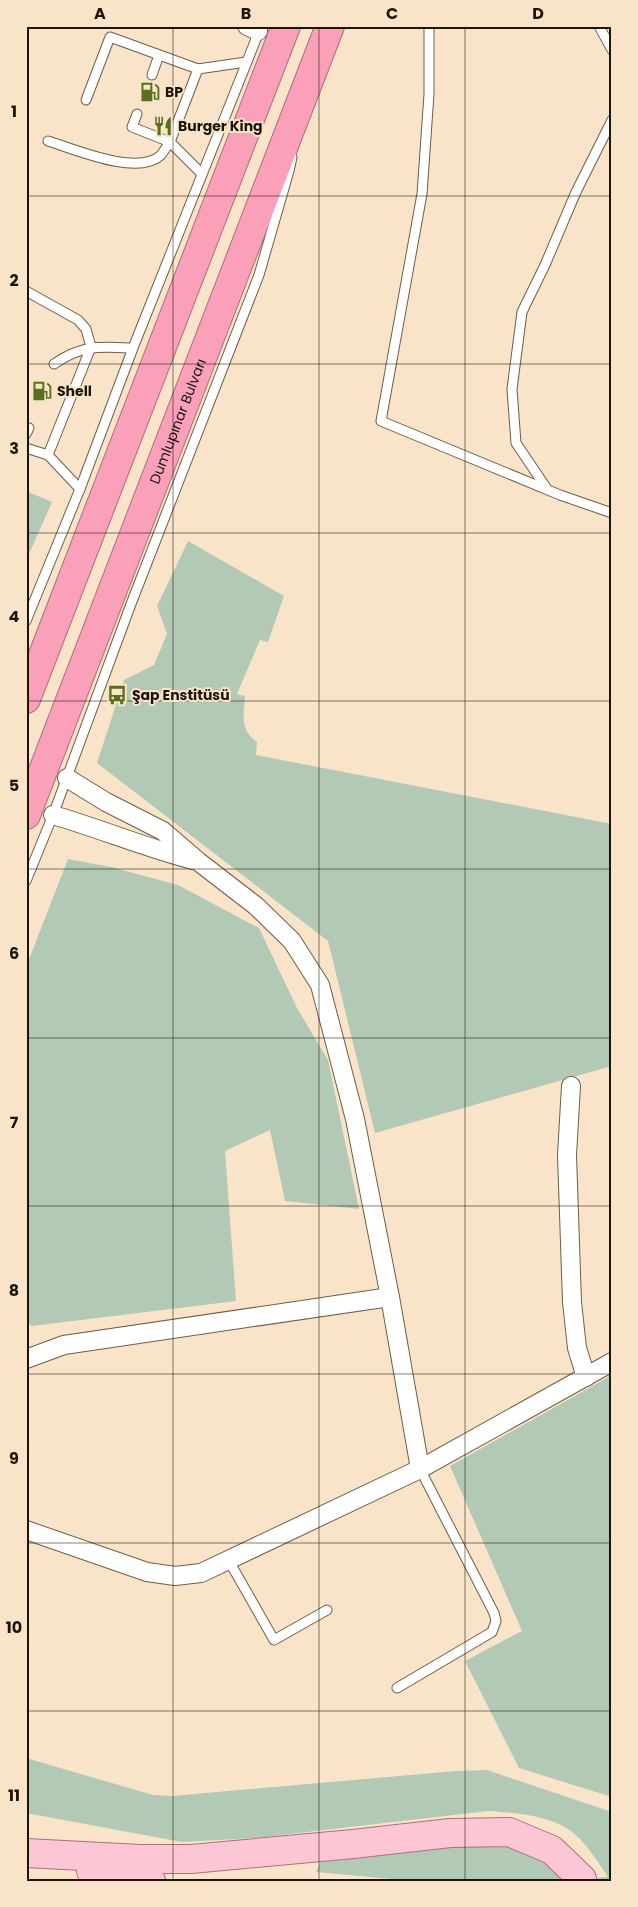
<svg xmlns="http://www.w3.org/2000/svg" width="638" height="1907" font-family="Poppins,sans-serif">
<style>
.green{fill:#b2cab5}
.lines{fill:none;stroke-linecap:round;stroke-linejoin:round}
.lane-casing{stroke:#705e47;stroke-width:11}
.street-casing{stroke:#705e47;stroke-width:20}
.primary-casing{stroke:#ac6f7c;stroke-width:30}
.highway-casing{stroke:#ac6f7c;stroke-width:30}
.lane{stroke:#fff;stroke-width:9}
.street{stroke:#fff;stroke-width:18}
.primary{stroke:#fcc6d5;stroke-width:28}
.highway{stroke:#faa0b9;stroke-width:28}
.grid{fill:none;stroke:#1c150b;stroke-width:1;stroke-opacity:0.55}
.labels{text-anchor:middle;stroke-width:4;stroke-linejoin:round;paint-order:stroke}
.poi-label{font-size:14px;font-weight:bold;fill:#1c150b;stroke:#f9e4c9;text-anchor:start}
.street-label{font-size:14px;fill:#1c150b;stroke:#f9e4c9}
.neatline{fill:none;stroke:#1c150b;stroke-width:2}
.grid-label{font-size:16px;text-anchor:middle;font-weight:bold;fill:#1c150b}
</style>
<rect width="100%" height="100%" fill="#f9e4c9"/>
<!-- green -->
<g class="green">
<path d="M 26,491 L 52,502 L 26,561 Z"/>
<path d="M 188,541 L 284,596 L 268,642 L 260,640 L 237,694 L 245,696 C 244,714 239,730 257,742 L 256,755 L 612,824 L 612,1066 L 375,1133 L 328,941 L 97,763 L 124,680 L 154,665 L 167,634 L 157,606 Z"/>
<path d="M 68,859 L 111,867 L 178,885 L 259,928 L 297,1008 L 328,1060 L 359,1209 L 285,1201 L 270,1130 L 225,1151 L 236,1301 L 32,1326 L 26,1322 L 26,967 Z"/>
<path d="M 612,1375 L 612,1797 L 519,1768 L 465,1661 L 522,1631 L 450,1466 Z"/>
<path d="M 26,1758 L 153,1795 L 172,1796 L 456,1771 L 487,1770 L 612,1812 L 612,1881 L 413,1881 L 316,1872 L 321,1861 L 360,1858 L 439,1846 L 509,1846 L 531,1851 L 570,1880 L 608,1877 C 600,1864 590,1850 580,1839 C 558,1815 518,1813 488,1811 L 256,1838 L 182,1842 L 26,1813 Z"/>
</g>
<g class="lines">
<defs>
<g id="lane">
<path d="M 429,26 L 429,94 L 422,194 L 381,421 L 560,495 L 612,513"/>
<path d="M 599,26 L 612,50"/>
<path d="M 152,75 L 159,55"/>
<path d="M 86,100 L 110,37 L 198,69"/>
<path d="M 48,141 C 74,149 138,177 161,155 C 164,151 167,146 170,142 L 132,127 L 137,114"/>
<path d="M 202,174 L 170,142 L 198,69 L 246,62"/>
<path d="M 26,291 L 78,320 L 86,329 L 91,347 L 48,455"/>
<path d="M 54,364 C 83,344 100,347 133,348"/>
<path d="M 26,434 L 29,428"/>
<path d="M 26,448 L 48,455 L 80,489"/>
<path d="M 547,489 L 516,443 L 512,389 L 522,312 L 545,265 L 576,192 L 612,120"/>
<path d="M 26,621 L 80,489 L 133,348 L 260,29"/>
<path d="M 26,881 L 53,815 L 131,604 L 259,275 L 289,171 L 292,157"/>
<path d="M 229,1561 L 274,1640 L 327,1610"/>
<path d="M 397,1688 L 492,1632 L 496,1621 L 494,1613 L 420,1469"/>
</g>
<g id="street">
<path d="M 247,26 L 258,31"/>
<path d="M 67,778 L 106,802 L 163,831 L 199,862 L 256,906 L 292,941 L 320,985 L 355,1119 L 390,1297 L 420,1469"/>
<path d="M 53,815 C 101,829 146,848 193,860"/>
<path d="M 571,1086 L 567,1155 L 572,1302 L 577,1348 L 586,1377"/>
<path d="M 26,1359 L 64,1345 L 390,1297"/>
<path d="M 26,1530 L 147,1572 L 175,1576 L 201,1573 L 420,1469 L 612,1362"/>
</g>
<g id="primary">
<path d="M 26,1853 L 140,1859 L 191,1859 L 353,1844 L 450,1833 L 509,1832 L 552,1850 L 582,1879"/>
<path d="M 91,1871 L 151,1881"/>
</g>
<g id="highway">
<path d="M 26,699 L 286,26"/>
<path id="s1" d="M 26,815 L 330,26"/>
</g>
</defs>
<!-- lane casing -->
<use href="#lane" class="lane-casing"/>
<!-- street casing -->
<use href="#street" class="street-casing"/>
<!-- primary casing -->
<use href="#primary" class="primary-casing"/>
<!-- highway casing -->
<use href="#highway" class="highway-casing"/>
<!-- lane -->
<use href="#lane" class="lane"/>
<!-- street -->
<use href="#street" class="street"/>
<!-- primary -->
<use href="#primary" class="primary"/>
<!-- highway -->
<use href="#highway" class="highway"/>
</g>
<!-- grid -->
<path class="grid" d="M 173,26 L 173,1881M 319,26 L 319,1881M 465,26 L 465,1881M 26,196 L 612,196M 26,364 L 612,364M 26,533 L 612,533M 26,701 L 612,701M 26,869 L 612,869M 26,1038 L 612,1038M 26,1206 L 612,1206M 26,1374 L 612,1374M 26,1543 L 612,1543M 26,1711 L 612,1711"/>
<!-- icons -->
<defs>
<symbol id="fuel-bare" viewBox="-9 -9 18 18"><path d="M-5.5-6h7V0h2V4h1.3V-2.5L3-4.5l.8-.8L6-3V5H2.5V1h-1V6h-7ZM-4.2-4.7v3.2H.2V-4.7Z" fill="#5a6f1f" stroke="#f9e4c9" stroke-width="2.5" paint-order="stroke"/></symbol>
<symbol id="restaurant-bare" viewBox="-9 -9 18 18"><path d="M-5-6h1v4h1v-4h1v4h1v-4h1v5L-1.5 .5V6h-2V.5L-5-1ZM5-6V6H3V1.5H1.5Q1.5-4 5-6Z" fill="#5a6f1f" stroke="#f9e4c9" stroke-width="2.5" paint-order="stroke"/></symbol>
<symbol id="bus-bare" viewBox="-9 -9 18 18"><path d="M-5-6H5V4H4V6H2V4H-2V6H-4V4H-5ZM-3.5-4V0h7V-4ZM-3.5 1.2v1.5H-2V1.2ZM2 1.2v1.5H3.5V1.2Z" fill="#5a6f1f" stroke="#f9e4c9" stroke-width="2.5" paint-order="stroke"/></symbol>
</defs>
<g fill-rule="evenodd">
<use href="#fuel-bare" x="136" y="78" width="28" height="28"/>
<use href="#restaurant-bare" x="149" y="112" width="28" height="28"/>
<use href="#fuel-bare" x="28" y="377" width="28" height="28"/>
<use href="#bus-bare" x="103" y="681" width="28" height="28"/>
</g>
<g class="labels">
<!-- poi labels -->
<g class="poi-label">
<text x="165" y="97">BP</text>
<text x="178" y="131">Burger King</text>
<text x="57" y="396">Shell</text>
<text x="132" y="700">Şap Enstitüsü</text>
</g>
<!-- street labels -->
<g class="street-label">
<text dy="5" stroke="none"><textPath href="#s1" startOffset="422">Dumlupınar Bulvarı</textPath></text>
</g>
</g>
<!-- border -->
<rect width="638" height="1907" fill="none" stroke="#f9e4c9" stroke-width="55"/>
<rect x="28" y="28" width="582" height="1852" class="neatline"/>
<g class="grid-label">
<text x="100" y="19">A</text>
<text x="246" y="19">B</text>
<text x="392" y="19">C</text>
<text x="538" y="19">D</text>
<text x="14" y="117">1</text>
<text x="14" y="286">2</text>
<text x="14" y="454">3</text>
<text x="14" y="622">4</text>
<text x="14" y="791">5</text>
<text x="14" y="959">6</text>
<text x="14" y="1128">7</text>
<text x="14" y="1296">8</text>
<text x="14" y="1464">9</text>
<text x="14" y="1633">10</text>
<text x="14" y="1801">11</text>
</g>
</svg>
